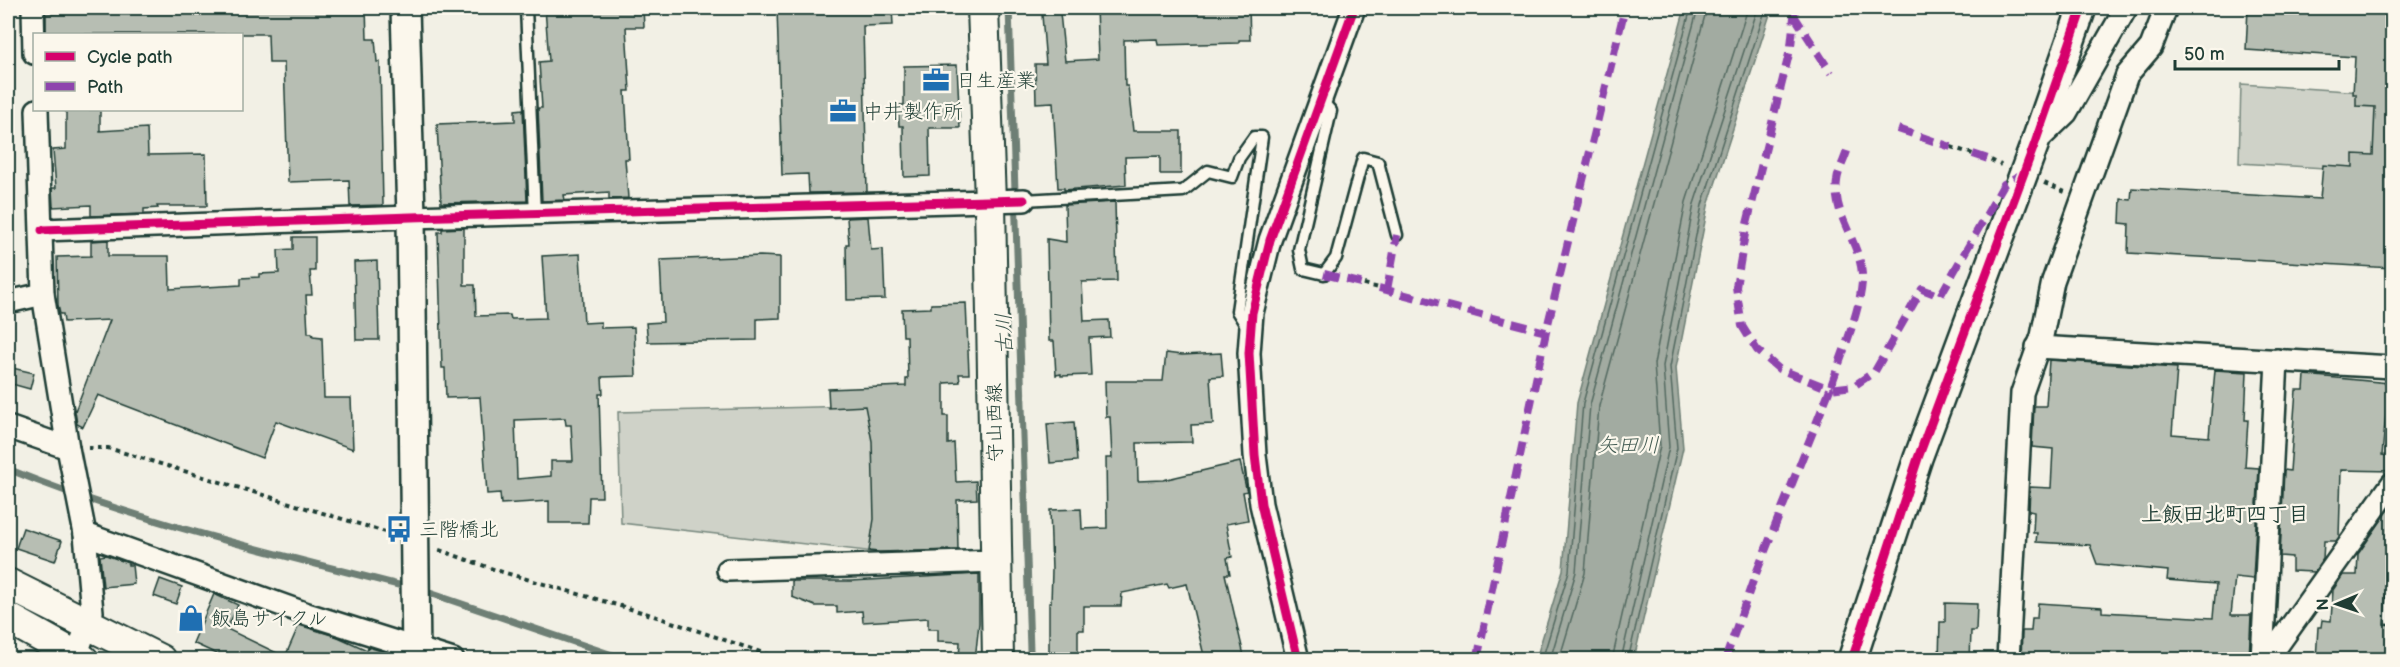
<svg xmlns="http://www.w3.org/2000/svg" width="2400" height="667" font-family="'Balsamiq Sans','Klee One',sans-serif">
<style>
.green{fill:#cfd2c8;stroke:#77887e;stroke-width:1.5}
.water{fill:#a2aba1;stroke:#6e7f75;stroke-width:1.5}
.lines{fill:none;stroke-linecap:round;stroke-linejoin:round}
.shore{stroke:#536960;stroke-width:1.5}
.stream{stroke:#6e7f75;stroke-width:7}
.building{fill:#b7beb3;stroke:#1f3d34;stroke-width:1.5;fill-rule:evenodd}
.service-casing{stroke:#1f3d34;stroke-width:15}
.minor-casing{stroke:#1f3d34;stroke-width:26}
.tertiary-casing{stroke:#1f3d34;stroke-width:32}
.secondary-casing{stroke:#1f3d34;stroke-width:34}
.path{stroke:#1f3d34;stroke-width:4;stroke-dasharray:4.5 4.5;stroke-linecap:butt}
.service{stroke:#fbf7ec;stroke-width:10}
.minor{stroke:#fbf7ec;stroke-width:21}
.tertiary{stroke:#fbf7ec;stroke-width:27}
.secondary{stroke:#fbf7ec;stroke-width:30}
.quiet{stroke:#8e44ad;stroke-width:8;stroke-dasharray:15 8;stroke-linecap:butt}
.cycleway-casing{stroke:#fbf7ec;stroke-width:13}
.cycleway{stroke:#d6006c;stroke-width:9}
.labels{text-anchor:middle;stroke-width:4.5;stroke-linejoin:round;paint-order:stroke}
.poi-label{font-size:20px;fill:#1f3d34;stroke:#fbf7ec;text-anchor:start}
.street-label{font-size:20px;fill:#1f3d34;stroke:#fbf7ec}
.water-label{font-size:21px;font-style:italic;fill:#465e55;stroke:#fbf7ec}
.neighbourhood-label{font-size:21px;font-weight:bold;fill:#1f3d34;stroke:#fbf7ec}
</style>
<rect width="100%" height="100%" fill="#f2f0e5"/>
<filter id="ink" filterUnits="userSpaceOnUse"><feTurbulence type="fractalNoise" baseFrequency=".0167" numOctaves="2"/><feDisplacementMap in="SourceGraphic" scale="12" xChannelSelector="R" yChannelSelector="G"/><feConvolveMatrix kernelMatrix="1 2 1 2 8 2 1 2 1" color-interpolation-filters="sRGB"/></filter>
<g filter="url(#ink)">
<!-- green -->
<g class="green">
<path d="M 2241,84 L 2392,94 L 2392,172 L 2239,163 Z"/>
<path d="M 896,405 L 907,523 L 901,555 L 621,523 L 618,412 Z"/>
</g>
<!-- water -->
<path class="water" d="M 1685,8 L 1772,8 L 1708,206 L 1676,368 L 1683,448 L 1634,659 L 1536,659 L 1563,570 L 1577,403 Z"/>
<g class="lines">
<!-- shore -->
<g class="shore">
<path d="M 1542,660 L 1569,571 L 1583,403 L 1691,8"/>
<path d="M 1550,660 L 1576,572 L 1590,405 L 1698,8"/>
<path d="M 1559,660 L 1585,573 L 1599,406 L 1707,8"/>
<path d="M 1612,660 L 1660,446 L 1654,364 L 1686,202 L 1748,8"/>
<path d="M 1621,660 L 1669,447 L 1663,366 L 1694,204 L 1758,8"/>
<path d="M 1628,660 L 1677,448 L 1670,367 L 1702,205 L 1766,8"/>
</g>
<!-- stream -->
<g class="stream">
<path d="M 1009,8 L 1030,650 L 1032,660"/>
<path d="M 8,469 C 137,522 275,553 410,588"/>
<path d="M 421,590 L 627,660"/>
</g>
</g>
<!-- building -->
<g class="building">
<path d="M 78,8 L 366,8 L 367,39 L 375,39 L 377,62 L 380,62 L 383,205 L 350,206 L 349,180 L 288,182 L 284,63 L 269,63 L 268,34 L 46,34 L 46,14 L 78,12 Z"/>
<path d="M 545,8 L 643,8 L 644,27 L 626,27 L 630,91 L 625,91 L 629,159 L 625,159 L 628,198 L 609,199 L 609,192 L 564,195 L 565,200 L 542,201 L 538,108 L 542,108 L 539,62 L 549,61 Z"/>
<path d="M 777,8 L 892,8 L 893,25 L 863,26 L 867,192 L 809,193 L 808,174 L 782,175 Z"/>
<path d="M 1096,8 L 1150,8 L 1151,13 L 1193,11 L 1193,9 L 1249,8 L 1250,40 L 1239,40 L 1239,43 L 1158,45 L 1157,39 L 1124,40 L 1125,86 L 1128,86 L 1133,131 L 1181,131 L 1181,174 L 1160,174 L 1160,156 L 1125,157 L 1126,185 L 1064,190 L 1064,188 L 1058,188 L 1053,102 L 1036,103 L 1035,64 L 1046,64 L 1042,15 L 1060,13 L 1065,61 L 1098,59 Z"/>
<path d="M 2248,8 L 2392,8 L 2392,268 L 2128,253 L 2129,224 L 2120,223 L 2121,199 L 2131,200 L 2132,188 L 2320,199 L 2323,165 L 2353,167 L 2353,154 L 2373,155 L 2375,107 L 2356,106 L 2356,94 L 2353,94 L 2355,57 L 2246,50 Z"/>
<path d="M 957,65 L 960,128 L 929,128 L 930,176 L 904,177 L 903,126 L 899,126 L 898,105 L 904,105 L 904,66 Z"/>
<path d="M 523,109 L 527,201 L 441,203 L 437,124 L 515,121 L 515,110 Z"/>
<path d="M 66,110 L 100,110 L 100,131 L 147,128 L 148,155 L 206,154 L 207,206 L 157,206 L 158,208 L 144,209 L 144,214 L 91,216 L 91,205 L 53,207 L 52,188 L 56,188 L 53,150 L 66,149 Z"/>
<path d="M 1115,202 L 1117,281 L 1082,282 L 1084,321 L 1109,320 L 1110,337 L 1089,338 L 1091,375 L 1061,376 L 1061,374 L 1056,375 L 1054,341 L 1049,341 L 1047,239 L 1066,242 L 1065,205 Z"/>
<path d="M 868,217 L 871,250 L 883,249 L 885,299 L 847,300 L 846,244 L 849,244 L 847,218 Z"/>
<path d="M 464,228 L 464,285 L 475,285 L 476,316 L 510,315 L 511,319 L 546,318 L 542,256 L 580,254 L 584,323 L 601,322 L 601,328 L 634,327 L 636,376 L 602,377 L 603,394 L 599,394 L 602,497 L 589,497 L 588,523 L 549,523 L 549,501 L 501,504 L 500,493 L 487,494 L 480,397 L 446,398 L 445,368 L 442,368 L 438,232 L 442,232 L 442,229 ZM 565,418 L 566,425 L 571,425 L 573,461 L 551,461 L 551,476 L 517,479 L 515,420 Z"/>
<path d="M 293,237 L 315,237 L 315,271 L 310,271 L 312,295 L 306,295 L 308,333 L 312,333 L 313,336 L 322,337 L 324,398 L 351,398 L 353,449 L 276,421 L 262,458 L 98,395 L 83,427 L 77,424 L 75,411 L 110,320 L 64,322 L 63,314 L 60,314 L 58,305 L 57,257 L 91,256 L 91,241 L 108,240 L 108,256 L 169,256 L 170,289 L 241,285 L 241,278 L 259,277 L 259,274 L 279,273 L 278,250 L 293,249 Z"/>
<path d="M 760,256 L 780,257 L 780,318 L 757,319 L 757,340 L 648,342 L 646,323 L 663,322 L 660,260 Z"/>
<path d="M 377,261 L 379,340 L 356,340 L 354,262 Z"/>
<path d="M 966,303 L 969,374 L 959,374 L 960,382 L 944,383 L 944,416 L 948,416 L 948,444 L 954,443 L 956,482 L 976,481 L 977,499 L 957,500 L 958,550 L 879,552 L 869,551 L 874,519 L 872,441 L 865,406 L 829,408 L 828,389 L 906,386 L 906,379 L 908,379 L 907,336 L 903,336 L 902,309 L 931,308 L 931,304 Z"/>
<path d="M 1166,353 L 1182,355 L 1221,353 L 1223,376 L 1210,377 L 1213,424 L 1191,425 L 1192,442 L 1137,443 L 1138,481 L 1163,480 L 1240,462 L 1246,488 L 1247,491 L 1243,492 L 1248,520 L 1226,524 L 1232,557 L 1227,558 L 1230,574 L 1225,574 L 1245,660 L 1205,660 L 1187,584 L 1169,588 L 1167,584 L 1122,593 L 1121,606 L 1084,606 L 1084,630 L 1078,630 L 1078,660 L 1049,660 L 1049,603 L 1051,603 L 1052,570 L 1050,510 L 1081,509 L 1082,529 L 1107,528 L 1106,458 L 1112,458 L 1110,417 L 1106,417 L 1105,381 L 1163,381 Z"/>
<path d="M 2049,360 L 2177,368 L 2172,434 L 2209,437 L 2215,370 L 2247,372 L 2245,420 L 2248,420 L 2245,467 L 2259,468 L 2253,579 L 2235,577 L 2231,615 L 2251,615 L 2249,660 L 2021,660 L 2022,631 L 2031,631 L 2032,618 L 2037,618 L 2038,603 L 2102,607 L 2102,612 L 2213,618 L 2216,584 L 2167,580 L 2168,571 L 2097,564 L 2090,545 L 2036,542 L 2037,533 L 2033,533 L 2034,512 L 2029,511 L 2030,487 L 2051,488 L 2053,449 L 2032,447 L 2034,406 L 2046,406 Z"/>
<path d="M 8,367 L 34,373 L 30,389 L 8,383 Z"/>
<path d="M 2305,375 L 2389,383 L 2382,455 L 2392,456 L 2392,471 L 2341,470 L 2339,537 L 2336,541 L 2324,541 L 2323,559 L 2314,572 L 2292,571 L 2292,557 L 2280,556 L 2284,470 L 2290,471 L 2296,390 L 2304,390 Z"/>
<path d="M 1074,422 L 1077,461 L 1050,463 L 1047,424 Z"/>
<path d="M 2392,505 L 2392,563 L 2388,563 L 2384,624 L 2392,625 L 2392,660 L 2316,660 L 2318,627 L 2321,627 L 2322,620 L 2331,621 L 2333,590 L 2343,575 L 2357,575 L 2358,554 Z"/>
<path d="M 23,528 L 62,541 L 55,561 L 16,548 Z"/>
<path d="M 106,555 L 128,563 L 128,565 L 132,565 L 134,584 L 103,587 L 100,556 Z"/>
<path d="M 979,574 L 979,623 L 975,660 L 959,660 L 960,642 L 938,641 L 938,629 L 928,629 L 928,618 L 863,622 L 862,611 L 837,613 L 837,606 L 815,606 L 792,597 L 792,581 L 851,581 Z"/>
<path d="M 160,579 L 182,587 L 176,604 L 154,596 Z"/>
<path d="M 214,594 L 238,605 L 227,629 L 285,657 L 299,625 L 338,637 L 367,650 L 368,647 L 391,654 L 388,660 L 230,660 L 193,643 Z"/>
<path d="M 1945,603 L 1977,604 L 1976,631 L 1971,631 L 1970,660 L 1939,660 L 1940,622 L 1945,622 Z"/>
</g>
<g class="lines">
<defs>
<g id="service">
<path d="M 526,8 L 535,214"/>
<path d="M 1321,100 L 1331,111 L 1299,250 L 1303,269 L 1324,274 L 1336,258 L 1363,158 L 1378,162 L 1397,235"/>
<path d="M 1024,200 L 1183,191 L 1208,171 L 1232,177 L 1239,158 L 1254,137 L 1262,137 L 1237,311 L 1249,330"/>
</g>
<g id="minor">
<path d="M 33,8 L 34,53"/>
<path d="M 37,110 L 43,294 L 68,448 L 85,534 L 92,612 L 76,656"/>
<path d="M 2036,142 L 2066,113 L 2126,8"/>
<path d="M 42,230 L 411,217 L 1024,200"/>
<path d="M 8,302 L 43,294"/>
<path d="M 2037,347 L 2392,367"/>
<path d="M 8,427 L 68,448"/>
<path d="M 85,534 L 307,614 L 453,660"/>
<path d="M 728,570 L 997,561"/>
<path d="M 1298,660 L 1261,504 L 1255,455 L 1249,353 L 1252,313 L 1270,240 L 1354,8"/>
<path d="M 2008,660 L 2022,393 L 2042,336 L 2053,281 L 2127,75 L 2151,47 L 2166,8"/>
<path d="M 2262,660 L 2277,360"/>
<path d="M 2267,660 L 2392,484"/>
</g>
<g id="tertiary">
<path d="M 405,8 L 411,217 L 416,660"/>
<path d="M 1852,660 L 1918,458 L 2035,143 L 2082,8"/>
</g>
<g id="secondary">
<path d="M 983,8 L 990,201 L 998,660"/>
<path d="M 8,584 L 160,660"/>
<path d="M 8,618 L 83,660"/>
</g>
</defs>
<!-- service casing -->
<use href="#service" class="service-casing"/>
<!-- minor casing -->
<use href="#minor" class="minor-casing"/>
<!-- tertiary casing -->
<use href="#tertiary" class="tertiary-casing"/>
<!-- secondary casing -->
<use href="#secondary" class="secondary-casing"/>
<!-- path -->
<g class="path">
<path d="M 1951,147 L 1973,154"/>
<path d="M 1991,160 L 2001,165"/>
<path d="M 2044,183 L 2065,192"/>
<path d="M 1364,284 L 1379,288"/>
<path d="M 88,448 L 108,448 L 392,534"/>
<path d="M 439,550 L 499,571 L 648,614 L 784,660"/>
</g>
<!-- service -->
<use href="#service" class="service"/>
<!-- minor -->
<use href="#minor" class="minor"/>
<!-- tertiary -->
<use href="#tertiary" class="tertiary"/>
<!-- secondary -->
<use href="#secondary" class="secondary"/>
<!-- quiet -->
<g class="quiet">
<path d="M 1793,14 L 1831,73"/>
<path d="M 1898,129 L 1951,147"/>
<path d="M 1847,151 C 1844,161 1838,171 1837,181 C 1832,215 1860,242 1862,274 C 1864,303 1840,359 1830,389 L 1854,386 L 1875,371 L 1922,289 L 1940,296 L 2004,184 L 2022,174"/>
<path d="M 1973,154 L 1991,160"/>
<path d="M 1324,274 L 1364,284"/>
<path d="M 1379,288 L 1546,332"/>
<path d="M 1387,290 L 1397,235"/>
<path d="M 1477,660 L 1546,332 L 1625,8"/>
<path d="M 1725,660 L 1753,581 L 1830,389 L 1779,369 L 1757,350 L 1742,326 L 1736,287 L 1746,228 L 1791,46 L 1795,8"/>
</g>
<defs>
<g id="cycleway">
<path d="M 42,230 L 411,217 L 1024,200"/>
<path d="M 1298,660 L 1261,504 L 1255,455 L 1249,353 L 1252,313 L 1270,240 L 1354,8"/>
<path d="M 1852,660 L 1918,458 L 2035,143 L 2082,8"/>
</g>
</defs>
<!-- cycleway casing -->
<use href="#cycleway" class="cycleway-casing"/>
<!-- cycleway -->
<use href="#cycleway" class="cycleway"/>
</g>
</g>
<!-- icons -->
<defs>
<symbol id="office-bare" viewBox="-9 -9 18 18"><path d="M-6-3h4V-5.5h4V-3h4V5H-6ZM-1-4.5V-3h2v-1.5ZM-6 0V1H6V0Z" fill="#1f6fb2" stroke="#fbf7ec" stroke-width="2.5" paint-order="stroke"/></symbol>
<symbol id="bus-bare" viewBox="-9 -9 18 18"><path d="M-5-6H5V4H4V6H2V4H-2V6H-4V4H-5ZM-3.5-4V0h7V-4ZM-3.5 1.2v1.5H-2V1.2ZM2 1.2v1.5H3.5V1.2Z" fill="#1f6fb2" stroke="#fbf7ec" stroke-width="2.5" paint-order="stroke"/></symbol>
<symbol id="shop-bare" viewBox="-9 -9 18 18"><path d="M-5-2.5h2.3a2.7 3.5 0 0 1 5.4 0H5L5.5 6h-11ZM-1.5-2.5h3a1.5 2.3 0 0 0-3 0Z" fill="#1f6fb2" stroke="#fbf7ec" stroke-width="2.5" paint-order="stroke"/></symbol>
</defs>
<g fill-rule="evenodd">
<use href="#office-bare" x="917" y="61" width="38" height="38"/>
<use href="#office-bare" x="824" y="92" width="38" height="38"/>
<use href="#bus-bare" x="380" y="510" width="38" height="38"/>
<use href="#shop-bare" x="172" y="599" width="38" height="38"/>
</g>
<g class="labels">
<!-- poi labels -->
<g class="poi-label">
<text x="956" y="87">日生産業</text>
<text x="863" y="118">中井製作所</text>
<text x="419" y="536">三階橋北</text>
<text x="211" y="625">飯島サイクル</text>
</g>
<!-- street labels -->
<g class="street-label">
<text transform="translate(994 423) rotate(-91)" y="7">守山西線</text>
</g>
<!-- water labels -->
<g class="water-label">
<text transform="translate(1004 334) rotate(-92)" y="7">古川</text>
<text x="1628" y="452">矢田川</text>
</g>
<!-- neighbourhood labels -->
<g class="neighbourhood-label">
<text x="2225" y="521">上飯田北町四丁目</text>
</g>
</g>
<!-- margin -->
<rect width="2400" height="667" fill="none" stroke="#fbf7ec" stroke-width="30"/>
<rect x="15" y="15" width="2370" height="637" fill="none" stroke="#1f3d34" stroke-width="2" filter="url(#ink)"/>
<!-- legend -->
<rect x="33" y="33" width="210" height="78" fill="#fbf7ec" stroke="#a3ada2" stroke-width="1.5"/>
<rect x="45" y="52" width="30" height="9" fill="#d6006c" stroke="#a3ada2" stroke-width="1.5"/>
<text x="87" y="63" font-size="18" fill="#1f3d34">Cycle path</text>
<rect x="45" y="82" width="30" height="9" fill="#8e44ad" stroke="#a3ada2" stroke-width="1.5"/>
<text x="87" y="93" font-size="18" fill="#1f3d34">Path</text>
<!-- north arrow -->
<g transform="translate(2337 604) rotate(268)" stroke="#fbf7ec" stroke-width="4.5" paint-order="stroke">
<path d="M0-4.5L10 22L0 15L-10 22Z" fill="#1f3d34"/>
<text y="-9" font-size="16" font-weight="bold" text-anchor="middle" fill="#1f3d34">N</text>
</g>
<!-- scale -->
<path d="M2175 60v9h164v-9" fill="none" stroke="#1f3d34" stroke-width="3"/>
<text x="2184" y="60" font-size="18" fill="#1f3d34" stroke="#fbf7ec" stroke-width="4.5" paint-order="stroke">50 m</text>
</svg>
